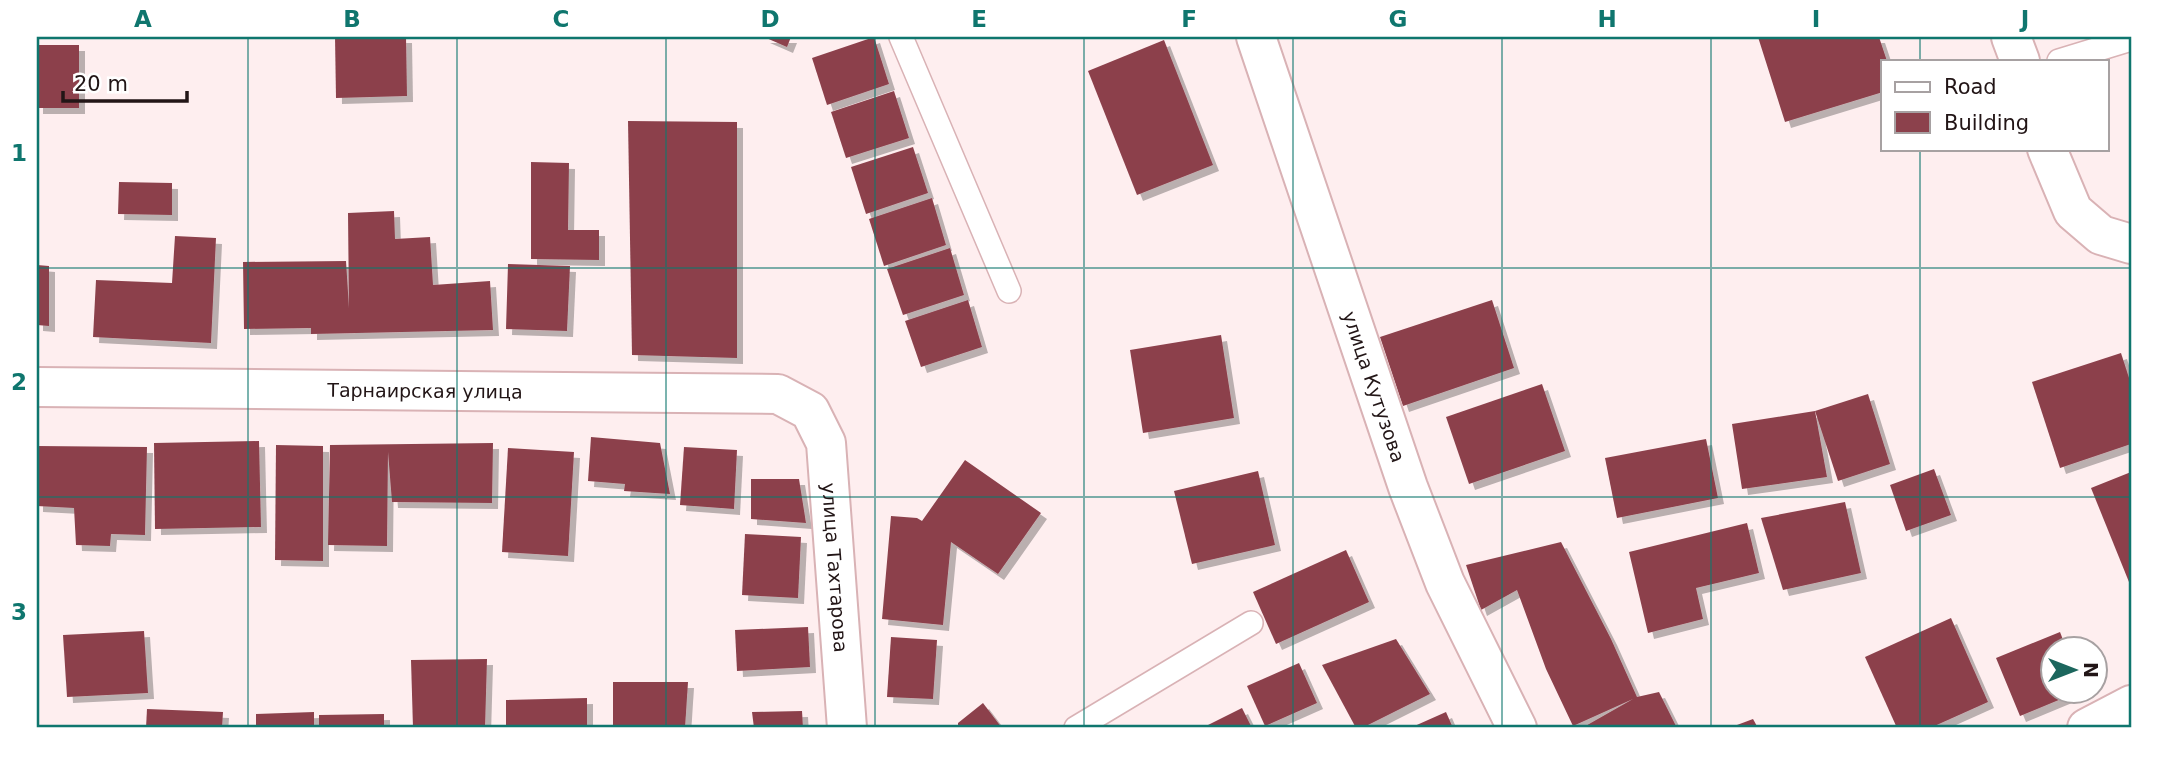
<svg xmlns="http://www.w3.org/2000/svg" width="2168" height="765" font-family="'DejaVu Sans',sans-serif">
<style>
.building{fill:#8c414c;filter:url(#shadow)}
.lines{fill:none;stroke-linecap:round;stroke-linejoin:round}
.lane-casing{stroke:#d9b2b5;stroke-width:26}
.street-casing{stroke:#d9b2b5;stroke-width:42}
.lane{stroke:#fff;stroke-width:23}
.street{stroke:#fff;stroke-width:38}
.grid{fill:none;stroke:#0f766e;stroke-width:2;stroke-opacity:0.55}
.labels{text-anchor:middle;stroke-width:7;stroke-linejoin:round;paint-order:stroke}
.street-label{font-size:19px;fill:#221516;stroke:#fff}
.neatline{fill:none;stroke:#0f766e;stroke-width:2.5}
.grid-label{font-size:23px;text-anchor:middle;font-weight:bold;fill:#0f766e}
</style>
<defs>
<filter id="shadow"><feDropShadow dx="6" dy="6" stdDeviation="0" flood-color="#0004"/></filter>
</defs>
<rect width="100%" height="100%" fill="#feeeef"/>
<!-- building -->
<g class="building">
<path d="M 335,37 L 406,37 L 407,96 L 336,98 Z"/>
<path d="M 764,37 L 791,37 L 787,47 Z"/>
<path d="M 874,37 L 889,84 L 827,105 L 812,58 Z"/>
<path d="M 1758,37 L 1879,37 L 1887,61 L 1883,61 L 1883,92 L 1785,122 Z"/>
<path d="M 1164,40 L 1213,165 L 1137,195 L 1088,71 Z"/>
<rect x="37" y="45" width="42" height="63"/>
<path d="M 894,91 L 909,138 L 846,158 L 831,112 Z"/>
<path d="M 628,121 L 737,122 L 737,358 L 632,355 Z"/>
<path d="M 913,147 L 928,193 L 866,214 L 851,167 Z"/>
<path d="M 531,162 L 569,163 L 568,230 L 599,230 L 599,260 L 531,259 Z"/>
<path d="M 119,182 L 172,183 L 172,215 L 118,214 Z"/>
<path d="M 932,198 L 946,245 L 884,266 L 869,219 Z"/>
<path d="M 394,211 L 395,239 L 430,237 L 433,285 L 490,281 L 493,330 L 311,334 L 311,328 L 244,329 L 243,262 L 346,261 L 349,308 L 348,213 Z"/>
<path d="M 175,236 L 216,238 L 211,343 L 93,337 L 96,280 L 172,283 Z"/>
<path d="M 950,248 L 964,295 L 903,315 L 887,269 Z"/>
<path d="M 508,264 L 570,266 L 567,331 L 506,329 Z"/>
<path d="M 37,265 L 49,266 L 49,326 L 37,325 Z"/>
<path d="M 968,300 L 982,347 L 921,367 L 905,321 Z"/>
<path d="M 1492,300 L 1514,368 L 1403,406 L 1380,337 Z"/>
<path d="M 1221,335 L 1234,418 L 1143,433 L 1130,350 Z"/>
<path d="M 2121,353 L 2131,384 L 2131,444 L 2060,468 L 2032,382 Z"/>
<path d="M 1542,384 L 1565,451 L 1469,484 L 1446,417 Z"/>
<path d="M 1868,394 L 1890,464 L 1838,481 L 1815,411 Z"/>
<path d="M 1815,411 L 1827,477 L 1742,489 L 1732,424 Z"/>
<path d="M 591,437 L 660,443 L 670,494 L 624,491 L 625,484 L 588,481 Z"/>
<path d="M 1706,439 L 1718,498 L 1617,518 L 1605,458 Z"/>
<path d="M 259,441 L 261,527 L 155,529 L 154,443 Z"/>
<path d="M 493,443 L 492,503 L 392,502 L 388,452 L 387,546 L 328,545 L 330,445 Z"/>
<path d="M 276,445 L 323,446 L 323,561 L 275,560 Z"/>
<path d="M 37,446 L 147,447 L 145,535 L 111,534 L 110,546 L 76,545 L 74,508 L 37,506 Z"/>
<path d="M 684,447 L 737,450 L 734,509 L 680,505 Z"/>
<path d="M 508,448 L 574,452 L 568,556 L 502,552 Z"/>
<path d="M 965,460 L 1041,513 L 998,574 L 951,542 L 943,625 L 882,619 L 891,516 L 917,518 L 922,521 Z"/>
<path d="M 1934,469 L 1951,515 L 1906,531 L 1890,485 Z"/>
<path d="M 1258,471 L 1275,545 L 1192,564 L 1174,491 Z"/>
<path d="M 2131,472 L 2131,587 L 2091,488 Z"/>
<path d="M 751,479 L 799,479 L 806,523 L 751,519 Z"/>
<path d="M 1845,502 L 1861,573 L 1783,590 L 1761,518 Z"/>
<path d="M 1747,523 L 1759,573 L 1696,588 L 1703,619 L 1648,633 L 1629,552 Z"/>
<path d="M 745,534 L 801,537 L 798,598 L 742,595 Z"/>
<path d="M 1561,542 L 1611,639 L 1637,697 L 1659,692 L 1677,728 L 1582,728 L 1633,699 L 1573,726 L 1546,669 L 1517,590 L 1481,610 L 1466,565 Z"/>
<path d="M 1346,550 L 1369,602 L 1276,644 L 1253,592 Z"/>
<path d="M 1951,618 L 1988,702 L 1930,728 L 1897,728 L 1865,657 Z"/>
<path d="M 808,627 L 810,667 L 737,671 L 735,630 Z"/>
<path d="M 144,631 L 148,693 L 67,697 L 63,635 Z"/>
<path d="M 2060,632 L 2067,650 L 2052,650 L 2052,692 L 2078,692 L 2020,716 L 1996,658 Z"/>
<path d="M 891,637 L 937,640 L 933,699 L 887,697 Z"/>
<path d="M 1396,639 L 1430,694 L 1362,728 L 1356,728 L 1322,665 Z"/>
<path d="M 487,659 L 485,728 L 413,728 L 411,660 Z"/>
<path d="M 1299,663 L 1317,703 L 1265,726 L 1247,686 Z"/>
<path d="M 613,682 L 688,682 L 685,728 L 613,728 Z"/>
<path d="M 587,698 L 587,728 L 506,728 L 506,700 Z"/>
<path d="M 983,703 L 1002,728 L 958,728 L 958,723 Z"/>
<path d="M 1242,708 L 1252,728 L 1202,728 Z"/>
<path d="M 147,709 L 223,712 L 222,728 L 146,728 Z"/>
<path d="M 802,711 L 803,728 L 754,728 L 752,712 Z"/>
<path d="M 314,712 L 314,728 L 256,728 L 256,714 Z"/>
<path d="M 1446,712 L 1453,728 L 1410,728 Z"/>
<path d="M 384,714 L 384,728 L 319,728 L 319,715 Z"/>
<path d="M 1753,719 L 1758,728 L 1729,728 Z"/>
</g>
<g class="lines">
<defs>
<g id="lane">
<path d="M 901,37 L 1009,291"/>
<path d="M 2059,61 L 2131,39"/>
<path d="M 1076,728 L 1251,623"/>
</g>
<g id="street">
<path id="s1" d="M 1256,37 L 1408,487 L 1445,583 L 1517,728"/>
<path d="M 2011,37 L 2020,61"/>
<path d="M 2047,149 L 2073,211 L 2101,235 L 2131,244"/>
<path id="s2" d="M 37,387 L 778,394 L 810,411 L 826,443 L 847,728"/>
<path d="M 2087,728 L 2131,705"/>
</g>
</defs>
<!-- lane casing -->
<use href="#lane" class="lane-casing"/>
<!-- street casing -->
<use href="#street" class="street-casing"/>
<!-- lane -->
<use href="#lane" class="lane"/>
<!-- street -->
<use href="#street" class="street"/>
</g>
<!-- grid -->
<path class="grid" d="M 248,37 L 248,728M 457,37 L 457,728M 666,37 L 666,728M 875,37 L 875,728M 1084,37 L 1084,728M 1293,37 L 1293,728M 1502,37 L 1502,728M 1711,37 L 1711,728M 1920,37 L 1920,61M 1920,149 L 1920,728M 37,268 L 2131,268M 37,497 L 2131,497"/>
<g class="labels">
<!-- street labels -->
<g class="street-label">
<text dy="7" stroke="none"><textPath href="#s1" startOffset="369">улица Кутузова</textPath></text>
<text dy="7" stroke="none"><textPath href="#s2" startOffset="388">Тарнаирская улица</textPath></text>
<text dy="7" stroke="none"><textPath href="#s2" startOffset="938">улица Тахтарова</textPath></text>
</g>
</g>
<!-- border -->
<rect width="2168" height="765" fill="none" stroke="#ffffff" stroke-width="77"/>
<!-- legend -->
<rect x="1881" y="60" width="228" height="91" fill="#ffffff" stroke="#a7a1a2" stroke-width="2"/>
<rect x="1895" y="82" width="35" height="10" fill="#ffffff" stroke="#a7a1a2" stroke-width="2"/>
<text x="1944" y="94" font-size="21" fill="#221516">Road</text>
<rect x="1895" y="112" width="35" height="21" fill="#8c414c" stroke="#a7a1a2" stroke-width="2"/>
<text x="1944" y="130" font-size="21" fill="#221516">Building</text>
<!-- north arrow -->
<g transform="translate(2074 670) rotate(90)"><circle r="33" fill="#ffffff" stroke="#a7a1a2" stroke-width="2"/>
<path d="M0-5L12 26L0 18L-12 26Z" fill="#1c665d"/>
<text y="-10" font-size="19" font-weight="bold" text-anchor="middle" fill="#221516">N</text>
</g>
<!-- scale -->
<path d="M63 91v10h124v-10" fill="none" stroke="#221516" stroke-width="3.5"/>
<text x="74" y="91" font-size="21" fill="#221516" stroke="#ffffff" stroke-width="5" paint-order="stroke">20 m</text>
<rect x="38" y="38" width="2092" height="688" class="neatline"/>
<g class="grid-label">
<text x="143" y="27">A</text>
<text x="352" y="27">B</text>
<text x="561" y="27">C</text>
<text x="770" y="27">D</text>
<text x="979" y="27">E</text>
<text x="1189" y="27">F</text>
<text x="1398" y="27">G</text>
<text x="1607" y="27">H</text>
<text x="1816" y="27">I</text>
<text x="2025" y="27">J</text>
<text x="19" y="161">1</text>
<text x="19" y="390">2</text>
<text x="19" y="620">3</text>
</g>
</svg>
